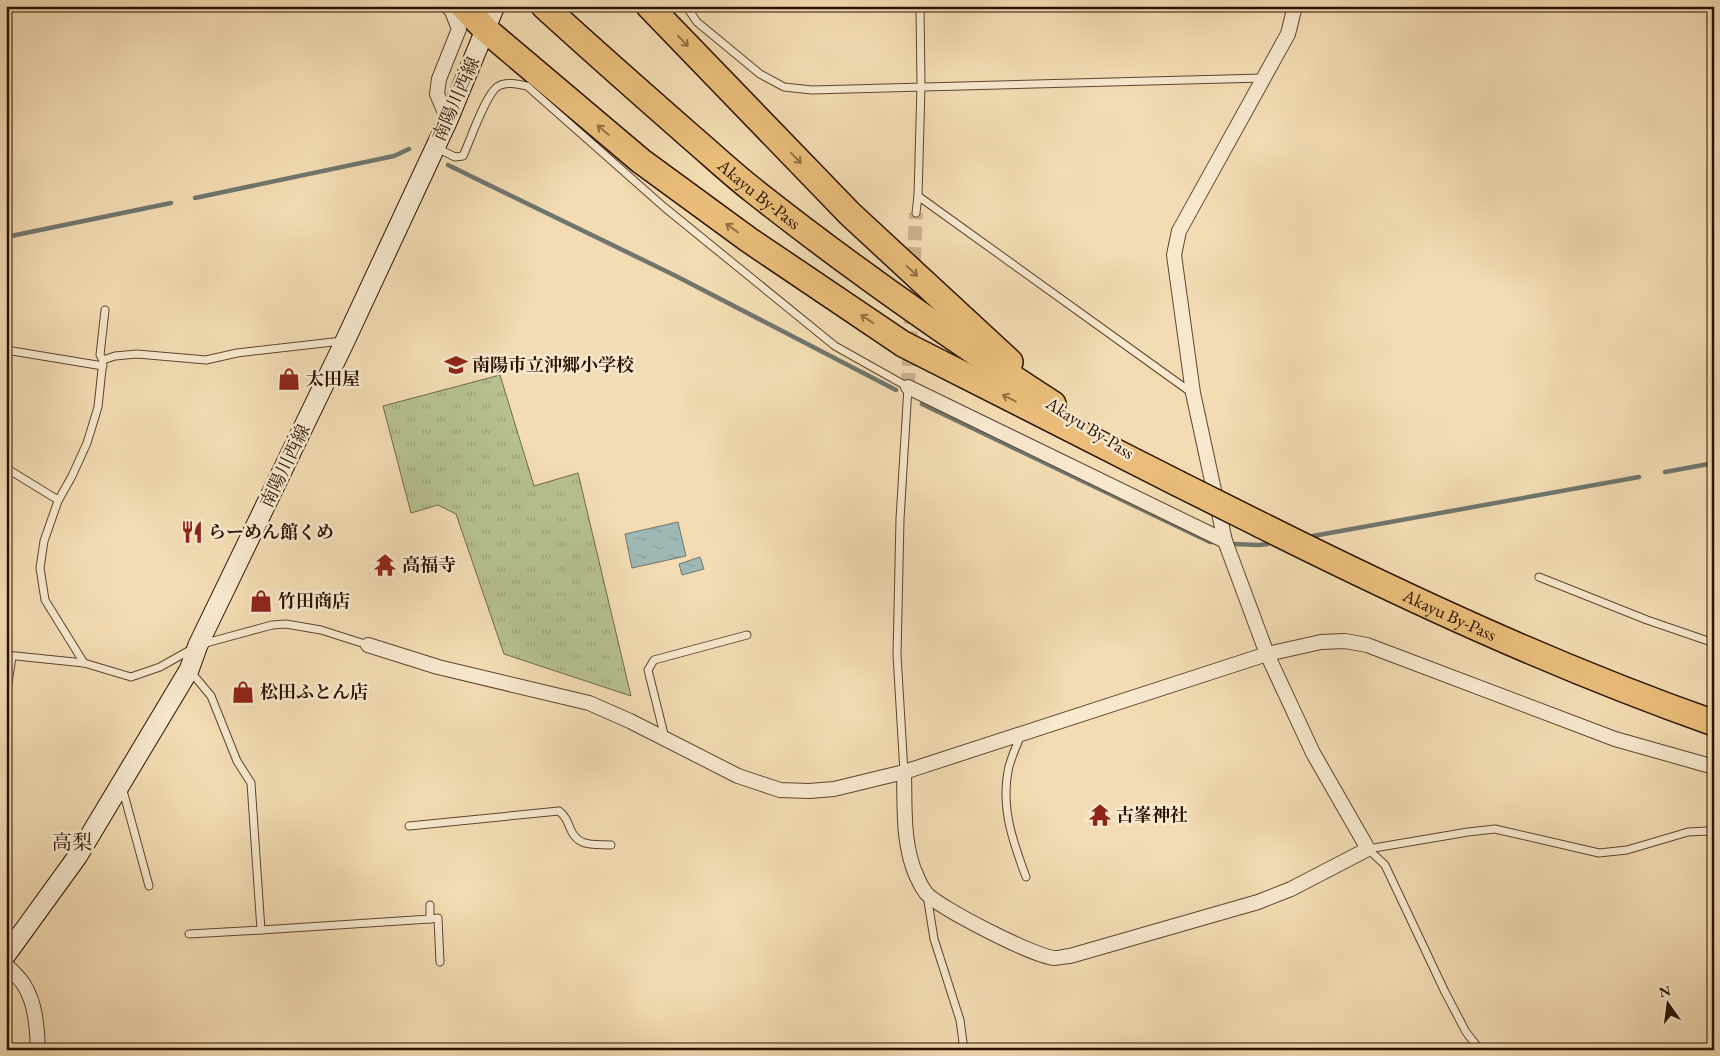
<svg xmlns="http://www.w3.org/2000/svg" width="1720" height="1056" font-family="'EB Garamond','Noto Serif JP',serif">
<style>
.park{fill:url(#park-tufts);stroke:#706948}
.water{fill:url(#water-ripples);stroke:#70766d}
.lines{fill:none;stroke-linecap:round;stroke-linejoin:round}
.stream{stroke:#70766d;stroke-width:4.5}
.minor-tunnel{stroke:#cbb38f;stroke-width:14;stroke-dasharray:14 7;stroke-linecap:butt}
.service-casing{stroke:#5c442d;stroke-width:9}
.minor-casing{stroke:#5c442d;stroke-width:16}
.secondary-casing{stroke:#2a1100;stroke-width:21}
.motorway-casing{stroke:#2a1100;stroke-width:28}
.service{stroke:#f7e8ce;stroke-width:7}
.minor{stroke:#f7e8ce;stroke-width:14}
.secondary{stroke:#f7e8ce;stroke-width:19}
.motorway{stroke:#eabe7a;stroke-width:25}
.motorway-bridge-casing{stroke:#2a1100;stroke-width:28;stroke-linecap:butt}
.motorway-bridge{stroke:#eabe7a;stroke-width:25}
.oneway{stroke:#947043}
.labels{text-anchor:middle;stroke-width:5;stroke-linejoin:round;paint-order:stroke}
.street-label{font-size:18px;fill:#2a1100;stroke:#f7e8ce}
.poi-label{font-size:18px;font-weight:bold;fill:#2a1100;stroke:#f7e8ce;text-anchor:start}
.quarter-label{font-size:20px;fill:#2a1100;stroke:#f7e8ce}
</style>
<defs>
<pattern id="park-tufts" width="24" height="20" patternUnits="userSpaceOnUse" patternTransform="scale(1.25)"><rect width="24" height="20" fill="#b7c190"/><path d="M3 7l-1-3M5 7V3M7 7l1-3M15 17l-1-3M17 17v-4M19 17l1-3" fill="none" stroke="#9ea57a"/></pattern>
<pattern id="water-ripples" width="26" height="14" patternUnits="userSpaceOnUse" patternTransform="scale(1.25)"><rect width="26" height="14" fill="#9eb9b5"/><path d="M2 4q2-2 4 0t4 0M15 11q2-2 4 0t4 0" fill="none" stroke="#889e9a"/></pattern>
</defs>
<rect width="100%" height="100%" fill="#f3dcb3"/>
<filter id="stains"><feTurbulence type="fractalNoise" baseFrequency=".004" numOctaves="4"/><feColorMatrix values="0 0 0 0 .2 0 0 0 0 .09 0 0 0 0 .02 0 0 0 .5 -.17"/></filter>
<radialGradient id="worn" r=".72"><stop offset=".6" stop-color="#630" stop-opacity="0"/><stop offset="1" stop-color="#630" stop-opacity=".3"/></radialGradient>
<!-- park -->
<path class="park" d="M 500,375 L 534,486 L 578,473 L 631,696 L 504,654 L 456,514 L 438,505 L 411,513 L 383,406 Z"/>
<!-- water -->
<g class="water">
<path d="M 678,522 L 686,556 L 632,568 L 625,534 Z"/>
<path d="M 700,557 L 704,569 L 682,575 L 679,564 Z"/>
</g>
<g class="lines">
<!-- stream -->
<g class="stream">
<path d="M 448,165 L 674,275 L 896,390"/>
<path d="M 195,198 L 394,156 L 409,149"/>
<path d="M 6,237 L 171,203"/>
<path d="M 922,404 L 1210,542 L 1215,542"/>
<path d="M 1665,472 L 1714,463"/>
<path d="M 1313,536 L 1639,477"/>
<path d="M 1234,544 L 1259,545 L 1268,544"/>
</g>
<!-- minor-tunnel -->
<path class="minor-tunnel" d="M 908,387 L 916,213"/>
<defs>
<g id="service">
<path d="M 686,6 L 697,22 L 760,74 L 784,87 L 812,90 L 1263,78"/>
<path d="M 437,148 L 455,157 L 463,156 C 470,141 485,96 497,87 C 505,81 518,84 527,86 L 664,207 L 835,346 L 908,387 L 900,519 L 897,655 L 904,772"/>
<path d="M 918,196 L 1192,393"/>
<path d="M 916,213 L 918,196 L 921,86 L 920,6"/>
<path d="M 6,350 L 103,366"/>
<path d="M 103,360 L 100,355 L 105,310"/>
<path d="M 6,468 L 58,500"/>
<path d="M 1539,577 L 1647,620 L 1714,643"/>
<path d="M 202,644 L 272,625 L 286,624 L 321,630 L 368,645"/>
<path d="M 6,655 L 84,663 L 131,677 L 160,667 L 192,649"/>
<path d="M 84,663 L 45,600 L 40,568 L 44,541 L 58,501 L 72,476 L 87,443 L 98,407 L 103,360 L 115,356 L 137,354 L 206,360 L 237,353 L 342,341"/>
<path d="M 6,698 L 12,656"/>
<path d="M 1021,734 C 1017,746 1010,759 1008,771 C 1001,809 1013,842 1026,877"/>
<path d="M 665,738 L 648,670 L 654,660 L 747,635"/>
<path d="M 122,787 L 149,886"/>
<path d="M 409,826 L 559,811 C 565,816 567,820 570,828 C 578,848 593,844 611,845"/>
<path d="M 1368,849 L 1468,832 L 1495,829 L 1599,853 L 1627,850 L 1688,832 L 1707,831 L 1714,833"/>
<path d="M 1368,849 L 1385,865 L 1445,992 L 1466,1032 L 1480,1050"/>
<path d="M 927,895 L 934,939 L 960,1020 L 964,1050"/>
<path d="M 430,919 L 438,918 L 440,962"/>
<path d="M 261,930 L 430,919 L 430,905"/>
<path d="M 189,934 L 261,930 L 251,783 L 237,761 L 211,696 L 191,672"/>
</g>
<g id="minor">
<path d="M 447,6 L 452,11 L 459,29 L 439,79 L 437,94 L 448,120"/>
<path d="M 908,387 L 1225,541"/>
<path d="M 368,645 L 438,667 L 589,703 L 630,721 L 738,776 L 780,790 L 809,791 L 834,789 L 904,772 L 1267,654 L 1321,642 L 1345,641 L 1367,645 L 1615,739 L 1714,767"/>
<path d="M 904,772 C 905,806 902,845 917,877 C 919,882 923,889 926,893 C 939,908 1035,957 1055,958 C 1060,958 1065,956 1070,956 L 1258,902 L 1291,889 L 1368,849 L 1313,753 L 1267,654 L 1225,541 L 1193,393 L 1174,255 L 1179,231 L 1288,34 L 1295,6"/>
<path d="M 6,965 C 12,971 20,978 24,985 C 36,1004 37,1028 38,1050"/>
</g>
<path id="secondary" d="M 6,955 L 77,857 L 189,670 L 198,645 L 345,341 L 448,120 L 495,6"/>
<g id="motorway">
<path d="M 463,6 L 486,30 L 641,161 L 749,240 L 903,344 L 1177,483"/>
<path id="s1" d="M 544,6 C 593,51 642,94 691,137 C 712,155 732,174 754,191 C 850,267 950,337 1053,404"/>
<path d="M 649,6 L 850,214 L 1010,362"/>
<path id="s2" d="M 1261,525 C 1409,599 1558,668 1714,723"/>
</g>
</defs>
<!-- service casing -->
<use href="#service" class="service-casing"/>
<!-- minor casing -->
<use href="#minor" class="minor-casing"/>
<!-- secondary casing -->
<use href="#secondary" class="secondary-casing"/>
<!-- motorway casing -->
<use href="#motorway" class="motorway-casing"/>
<!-- service -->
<use href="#service" class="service"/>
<!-- minor -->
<use href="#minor" class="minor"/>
<!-- secondary -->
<use href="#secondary" class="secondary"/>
<!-- motorway -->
<use href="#motorway" class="motorway"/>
<defs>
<path id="motorway-bridge" d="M 1177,483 L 1261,525"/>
</defs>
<!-- motorway-bridge casing -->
<use href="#motorway-bridge" class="motorway-bridge-casing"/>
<!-- motorway-bridge -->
<use href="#motorway-bridge" class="motorway-bridge"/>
</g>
<!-- one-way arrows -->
<defs><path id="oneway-shaft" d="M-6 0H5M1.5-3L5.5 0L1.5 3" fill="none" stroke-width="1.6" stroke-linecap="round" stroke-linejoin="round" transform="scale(1.25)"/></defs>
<g class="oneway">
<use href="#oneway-shaft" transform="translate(683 41) rotate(46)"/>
<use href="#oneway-shaft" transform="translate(603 130) rotate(-140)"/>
<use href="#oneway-shaft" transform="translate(796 158) rotate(46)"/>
<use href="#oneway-shaft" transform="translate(732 228) rotate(-144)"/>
<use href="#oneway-shaft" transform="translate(912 271) rotate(43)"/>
<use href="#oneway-shaft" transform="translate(867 319) rotate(-146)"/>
<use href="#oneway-shaft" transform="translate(1009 398) rotate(-153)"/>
</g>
<!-- icons -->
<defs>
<symbol id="school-bare" viewBox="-9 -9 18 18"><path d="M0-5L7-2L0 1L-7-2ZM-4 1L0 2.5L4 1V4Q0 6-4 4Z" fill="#8f2418" stroke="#f7e8ce" stroke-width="2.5" paint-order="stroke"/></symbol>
<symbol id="shop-bare" viewBox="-9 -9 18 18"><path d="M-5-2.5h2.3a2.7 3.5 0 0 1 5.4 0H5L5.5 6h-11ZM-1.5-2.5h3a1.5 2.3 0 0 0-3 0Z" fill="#8f2418" stroke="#f7e8ce" stroke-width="2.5" paint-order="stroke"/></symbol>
<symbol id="restaurant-bare" viewBox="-9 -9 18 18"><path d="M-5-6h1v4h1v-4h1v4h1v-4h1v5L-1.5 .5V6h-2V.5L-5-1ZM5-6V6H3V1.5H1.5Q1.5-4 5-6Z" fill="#8f2418" stroke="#f7e8ce" stroke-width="2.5" paint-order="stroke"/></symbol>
<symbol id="temple-bare" viewBox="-9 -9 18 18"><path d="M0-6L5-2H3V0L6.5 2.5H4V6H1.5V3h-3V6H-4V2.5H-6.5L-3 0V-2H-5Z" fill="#8f2418" stroke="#f7e8ce" stroke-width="2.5" paint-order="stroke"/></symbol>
</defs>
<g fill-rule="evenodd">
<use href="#school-bare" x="440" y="349" width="32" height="32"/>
<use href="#shop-bare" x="273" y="363" width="32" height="32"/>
<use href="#restaurant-bare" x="176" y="516" width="32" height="32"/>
<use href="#temple-bare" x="369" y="549" width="32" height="32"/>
<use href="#shop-bare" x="245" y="585" width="32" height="32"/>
<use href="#shop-bare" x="227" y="676" width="32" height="32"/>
<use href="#temple-bare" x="1084" y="799" width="32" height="32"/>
</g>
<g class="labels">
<!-- street labels -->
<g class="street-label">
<text transform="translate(456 99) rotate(-66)" y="6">南陽川西線</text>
<text dy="6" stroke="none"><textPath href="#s1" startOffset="286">Akayu By-Pass</textPath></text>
<text transform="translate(1090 428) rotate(32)" y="6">Akayu By-Pass</text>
<text transform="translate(285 466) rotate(-64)" y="6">南陽川西線</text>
<text dy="6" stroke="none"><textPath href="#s2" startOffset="209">Akayu By-Pass</textPath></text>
</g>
<!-- poi labels -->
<g class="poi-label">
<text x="472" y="371">南陽市立沖郷小学校</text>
<text x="306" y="385">太田屋</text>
<text x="208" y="538">らーめん館くめ</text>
<text x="402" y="571">高福寺</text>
<text x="278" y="607">竹田商店</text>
<text x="260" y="698">松田ふとん店</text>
<text x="1116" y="821">古峯神社</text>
</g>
<!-- quarter labels -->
<g class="quarter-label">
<text x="72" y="849">高梨</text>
</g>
</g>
<!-- margin -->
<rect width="1720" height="1056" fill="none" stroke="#f3dcb3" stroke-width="25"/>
<rect x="8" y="8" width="1705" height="1041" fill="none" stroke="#2a1100" stroke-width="2.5"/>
<rect x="12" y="12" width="1695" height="1031" fill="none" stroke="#2a1100"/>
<!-- north arrow -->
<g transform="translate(1668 1004) rotate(346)" stroke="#f7e8ce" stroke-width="4" paint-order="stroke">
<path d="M0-4L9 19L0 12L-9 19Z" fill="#2a1100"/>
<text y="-8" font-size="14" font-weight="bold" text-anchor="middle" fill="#2a1100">N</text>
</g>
<rect width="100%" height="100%" filter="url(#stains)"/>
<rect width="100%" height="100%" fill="url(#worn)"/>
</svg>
